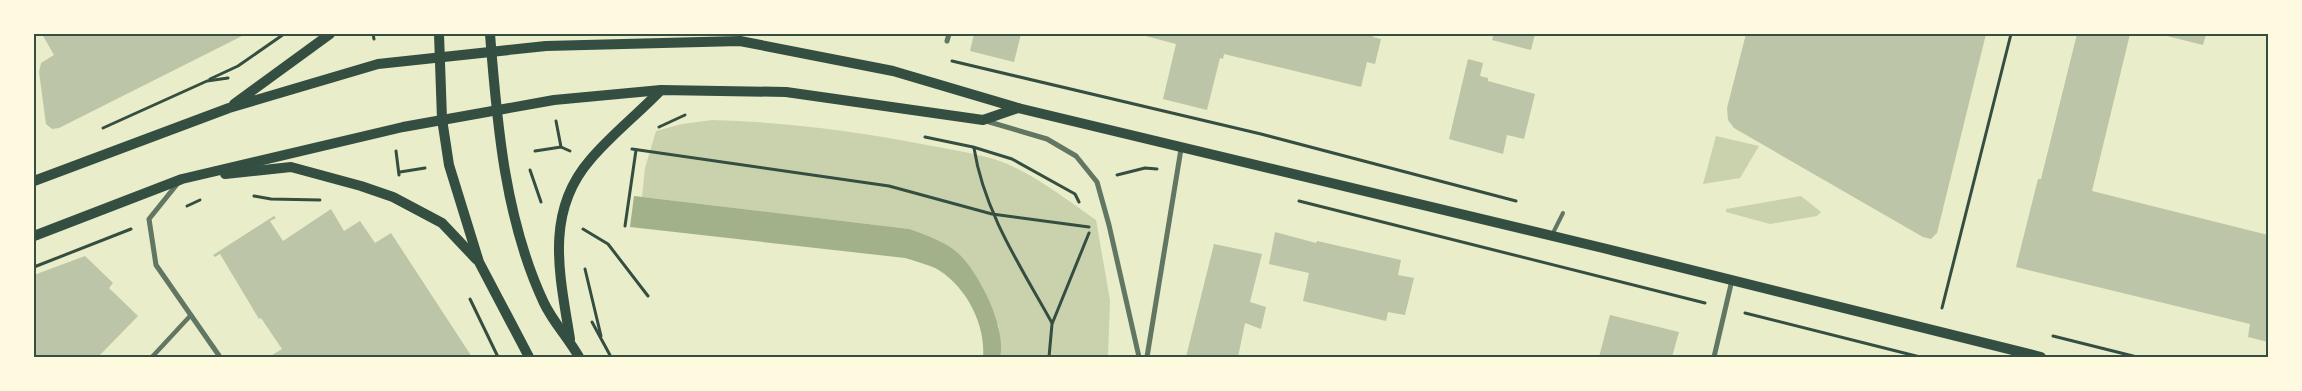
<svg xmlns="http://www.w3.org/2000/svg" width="2302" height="391" font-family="'PT Sans',sans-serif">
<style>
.green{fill:#cad2ad}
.water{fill:#a3b18a}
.building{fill:#bcc5a7}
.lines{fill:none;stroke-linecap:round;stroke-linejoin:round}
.path{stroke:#344e41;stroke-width:3}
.service{stroke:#617663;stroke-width:4}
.pedestrian{stroke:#617663;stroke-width:4.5}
.minor{stroke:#617663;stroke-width:5}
.secondary{stroke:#344e41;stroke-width:10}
.neatline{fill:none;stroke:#344e41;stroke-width:2}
</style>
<rect width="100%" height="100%" fill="#e9edc9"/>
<!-- green -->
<g class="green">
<path d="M 712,120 C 785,122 856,131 927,145 C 953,150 981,154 1005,163 C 1038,177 1067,200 1096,220 L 1110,300 L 1108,357 L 1000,357 L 999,326 L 909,229 L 642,197 L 645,168 L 656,131 L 682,124 Z"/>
<path d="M 1716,136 L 1759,146 L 1740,178 L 1703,184 Z"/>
<path d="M 1801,196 L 1821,212 L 1817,216 L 1770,224 L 1726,212 L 1726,209 Z"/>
</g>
<!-- water -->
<path class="water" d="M 634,196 L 909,229 C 926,235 947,242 960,255 C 980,275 1007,329 1000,357 L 983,357 C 986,324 965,284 935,268 C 926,264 915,261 905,258 L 630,227 Z"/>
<!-- building -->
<g class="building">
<path d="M 42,34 L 246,34 L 59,128 L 52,129 L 46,124 L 39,72 L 41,63 L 54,55 Z"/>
<path d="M 974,34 L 1021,34 L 1014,62 L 970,51 Z"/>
<path d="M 1138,34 L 1373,34 L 1373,37 L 1381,39 L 1375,64 L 1367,62 L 1361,87 L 1224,54 L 1223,59 L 1220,58 L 1207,110 L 1163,99 L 1176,44 Z"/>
<path d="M 1494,34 L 1535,34 L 1531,50 L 1492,40 Z"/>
<path d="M 1746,34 L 1986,34 L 1937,233 L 1931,239 L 1923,237 L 1734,128 L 1728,120 L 1727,108 Z"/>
<path d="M 2077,34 L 2130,34 L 2092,191 L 2268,235 L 2268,342 L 2248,337 L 2250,324 L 2016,267 L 2038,179 L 2041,179 Z"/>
<path d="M 2159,34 L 2206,34 L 2203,45 Z"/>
<path d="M 1468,59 L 1483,63 L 1480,76 L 1488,78 L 1488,81 L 1535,94 L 1524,139 L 1507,135 L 1503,154 L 1449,139 Z"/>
<path d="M 331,209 L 344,231 L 360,221 L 375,243 L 391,233 L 472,357 L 269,357 L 282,349 L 261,318 L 259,319 L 220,254 L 215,257 L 213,255 L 274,216 L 276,218 L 270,221 L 283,241 Z"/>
<path d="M 1275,232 L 1316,243 L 1317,241 L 1401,260 L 1398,275 L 1414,278 L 1405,315 L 1388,312 L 1386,321 L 1303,301 L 1309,273 L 1269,264 Z"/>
<path d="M 1214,244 L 1262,254 L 1250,302 L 1266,307 L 1261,329 L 1245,323 L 1238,357 L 1186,357 Z"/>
<path d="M 85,256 L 113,283 L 109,288 L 138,316 L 98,357 L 34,357 L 34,275 Z"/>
<path d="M 1610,315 L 1679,332 L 1672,357 L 1599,357 Z"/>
</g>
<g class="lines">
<!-- path -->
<g class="path">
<path d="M 373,34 L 374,39"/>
<path d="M 952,61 L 1261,134 L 1516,201"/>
<path d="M 210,79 L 238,66 L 284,34"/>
<path d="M 556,121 L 561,147 L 570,151"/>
<path d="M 659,127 L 685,115"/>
<path d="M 103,128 L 207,81 L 228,78"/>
<path d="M 925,137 L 973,147 L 1012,159 L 1075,194 L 1079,202"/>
<path d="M 974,148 C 984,212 1021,267 1052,323"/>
<path d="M 632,149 L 889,186 L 992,214 L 1089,227"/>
<path d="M 396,151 L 399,175"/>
<path d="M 535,151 L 561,147"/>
<path d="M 530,170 L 541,202"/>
<path d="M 400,172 L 425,168"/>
<path d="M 1117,175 L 1145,168 L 1157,169"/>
<path d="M 254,196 L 271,199 L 320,200"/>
<path d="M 1299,201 L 1705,303"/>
<path d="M 187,206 L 200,200"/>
<path d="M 625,226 L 636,150"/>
<path d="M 583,229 L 608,244 L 648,296"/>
<path d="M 34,267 L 131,229"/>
<path d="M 585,269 L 601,336"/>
<path d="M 470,299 L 498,357"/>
<path d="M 1942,308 L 2011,34"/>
<path d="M 1745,313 L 1920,357"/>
<path d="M 592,322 L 611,357"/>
<path d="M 2053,336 L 2137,357"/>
<path d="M 1049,357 L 1052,324 L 1089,233"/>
</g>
<!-- service -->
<path class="service" d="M 1552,235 L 1563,213"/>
<!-- pedestrian -->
<path class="pedestrian" d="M 152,357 L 191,315"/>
<!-- minor -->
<g class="minor">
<path d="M 947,41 L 949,34"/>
<path d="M 986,121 L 1047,139 L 1076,156 L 1097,182 L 1109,225 L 1139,357"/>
<path d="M 178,183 L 149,219 L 156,265 L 220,357"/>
<path d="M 1147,357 L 1181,149"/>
<path d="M 1714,357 L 1732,280"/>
</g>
<!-- secondary -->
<g class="secondary">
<path d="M 439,34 L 442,119 L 449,165 L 479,262 L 529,357"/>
<path d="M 490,34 C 497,124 505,220 544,303 C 553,322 569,339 579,357"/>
<path d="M 234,104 L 330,34"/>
<path d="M 225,174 L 291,167 L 361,186 L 393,197 L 442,223 L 476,259"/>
<path d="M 34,181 L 229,108 L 378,64 L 546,46 L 740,41 L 893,71 L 1018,108 L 1607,249 L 2041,357"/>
<path d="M 34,236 L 182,179 L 403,127 L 554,100 L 661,90 L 786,92 L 983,120 L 1018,108"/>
<path d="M 570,339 C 560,276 544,213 590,160 C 611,135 638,114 661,90"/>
</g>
</g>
<!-- border -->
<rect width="2302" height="391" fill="none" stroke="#fefae0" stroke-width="70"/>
<rect x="35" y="35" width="2232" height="321" class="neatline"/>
</svg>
